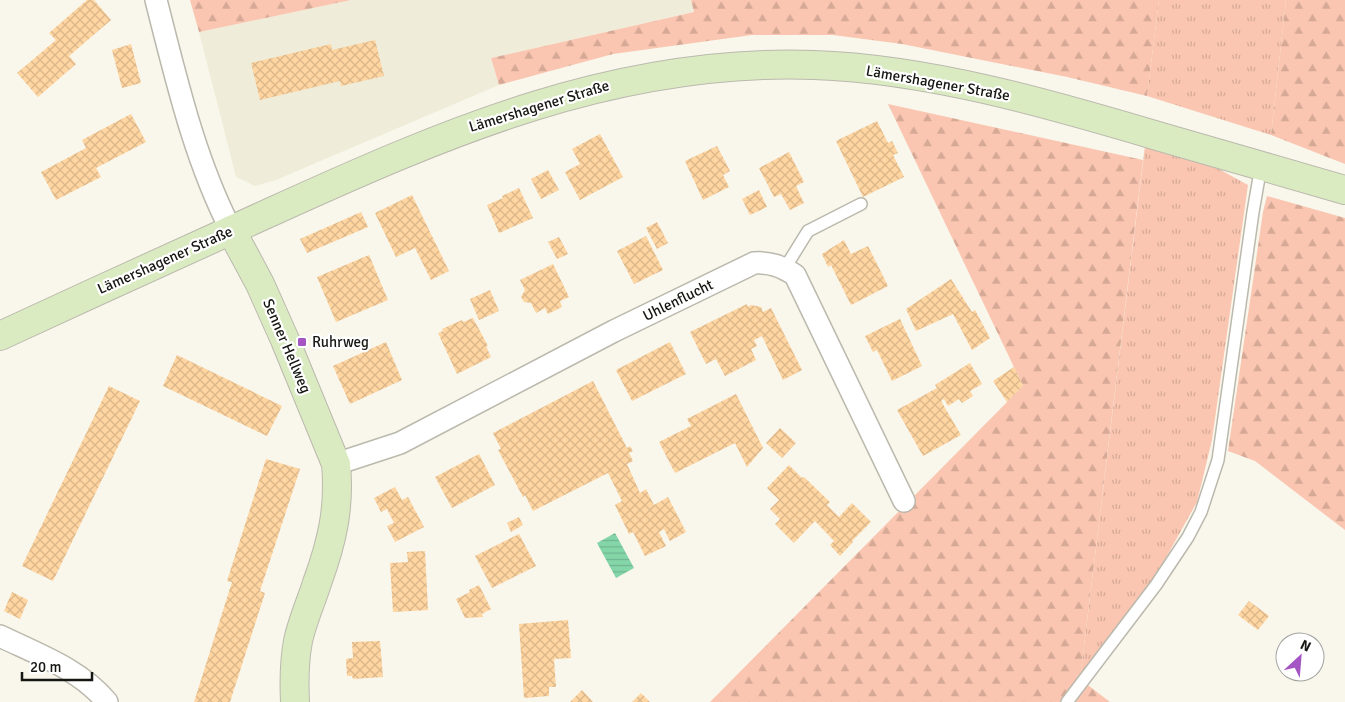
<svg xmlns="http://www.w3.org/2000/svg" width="1345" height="702" font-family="Signika,sans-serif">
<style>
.built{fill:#efedd9}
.grass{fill:url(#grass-tufts)}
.forest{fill:url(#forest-firs)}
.water{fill:url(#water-rules)}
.building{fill:url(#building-cross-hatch)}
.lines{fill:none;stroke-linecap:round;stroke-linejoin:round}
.lane-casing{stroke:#bbb9ad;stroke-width:14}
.street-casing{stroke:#bbb9ad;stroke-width:24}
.secondary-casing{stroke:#bbb9ad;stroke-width:30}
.lane{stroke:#fff;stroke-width:11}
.street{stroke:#fff;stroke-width:21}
.secondary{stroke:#daebc2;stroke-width:28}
.poi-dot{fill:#a554c4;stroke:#fff;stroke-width:2}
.labels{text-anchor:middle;stroke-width:4.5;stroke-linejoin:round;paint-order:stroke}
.street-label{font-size:15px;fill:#161612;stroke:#fff}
.poi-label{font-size:15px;fill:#161612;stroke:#fff;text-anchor:start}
</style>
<defs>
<pattern id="grass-tufts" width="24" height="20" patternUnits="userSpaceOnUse" patternTransform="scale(1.25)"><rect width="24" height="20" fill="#fac6b1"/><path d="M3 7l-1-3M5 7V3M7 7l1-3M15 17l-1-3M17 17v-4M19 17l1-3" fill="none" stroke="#d6a997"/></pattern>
<pattern id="forest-firs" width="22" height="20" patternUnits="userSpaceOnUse" patternTransform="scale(1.25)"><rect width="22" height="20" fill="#fac6b1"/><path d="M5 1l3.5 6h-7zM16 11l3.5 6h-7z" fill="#d6a997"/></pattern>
<pattern id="water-rules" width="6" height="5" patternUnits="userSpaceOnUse" patternTransform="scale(1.25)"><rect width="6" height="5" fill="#84d5a8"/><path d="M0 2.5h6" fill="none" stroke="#71b690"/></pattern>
<pattern id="building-cross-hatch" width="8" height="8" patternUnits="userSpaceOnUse" patternTransform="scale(1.25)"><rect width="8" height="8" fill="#ffd5a1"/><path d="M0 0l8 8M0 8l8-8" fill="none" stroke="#dab68a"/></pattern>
</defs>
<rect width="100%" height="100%" fill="#f9f7eb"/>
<!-- built -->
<path class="built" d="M 351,0 L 691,0 L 694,12 L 491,58 L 499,85 L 276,180 L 255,186 L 236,177 L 199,32 Z"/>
<!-- grass -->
<g class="grass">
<path d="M 1159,0 L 1286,0 L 1271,135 L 1147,96 Z"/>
<path d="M 1145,146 L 1217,168 L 1248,185 L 1212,440 L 1197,502 L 1153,581 L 1080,679 Z"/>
</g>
<!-- forest -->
<g class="forest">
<path d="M 190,0 L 351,0 L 199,32 Z"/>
<path d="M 691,0 L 1159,0 L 1147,96 L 1067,77 L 902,44 L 833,35 L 752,35 L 613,54 L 499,85 L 491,58 L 694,12 Z"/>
<path d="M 1286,0 L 1345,0 L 1345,164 L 1271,135 Z"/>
<path d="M 888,104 L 1143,160 L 1080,679 L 1110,702 L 710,702 L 1023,386 Z"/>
<path d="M 1267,196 L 1345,218 L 1345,530 L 1255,461 L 1228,451 L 1263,212 Z"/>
</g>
<!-- water -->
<path class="water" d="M 615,533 L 634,568 L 616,578 L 597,543 Z"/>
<!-- building -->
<g class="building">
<path d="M 87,0 L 94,0 L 111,20 L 69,56 L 76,64 L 38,97 L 17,73 L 56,40 L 49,33 Z"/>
<path d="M 375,40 L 384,76 L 341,86 L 340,81 L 260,100 L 251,63 L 331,44 L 332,50 Z"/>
<path d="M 131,44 L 141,83 L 122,88 L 112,50 Z"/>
<path d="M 131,114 L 146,142 L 96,168 L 101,177 L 56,200 L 41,172 L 86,148 L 82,140 Z"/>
<path d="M 877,121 L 888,143 L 892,141 L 898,153 L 893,155 L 904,177 L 863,197 L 836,141 Z"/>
<path d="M 600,134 L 623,177 L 580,200 L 565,172 L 580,164 L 572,149 Z"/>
<path d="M 717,146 L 730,171 L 723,175 L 729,187 L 703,200 L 685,161 Z"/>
<path d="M 789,152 L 804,182 L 796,186 L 804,203 L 790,210 L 781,194 L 774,197 L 759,168 Z"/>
<path d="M 548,170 L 559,190 L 541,199 L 531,179 Z"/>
<path d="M 519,188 L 533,218 L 499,233 L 487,205 L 503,198 L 502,196 Z"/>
<path d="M 759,190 L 767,207 L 750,215 L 742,199 Z"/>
<path d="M 412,195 L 449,271 L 431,280 L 415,248 L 396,257 L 375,213 Z"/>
<path d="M 361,212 L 368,227 L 307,253 L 300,239 Z"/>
<path d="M 657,222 L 668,243 L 657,249 L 646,228 Z"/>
<path d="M 646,236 L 663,270 L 634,284 L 617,251 Z"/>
<path d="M 559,237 L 568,254 L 557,259 L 548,242 Z"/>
<path d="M 844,240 L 851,254 L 868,246 L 888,286 L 851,305 L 831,265 L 828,267 L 822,254 Z"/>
<path d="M 369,255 L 388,300 L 336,322 L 317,277 Z"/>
<path d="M 553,264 L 569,297 L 560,301 L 562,307 L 548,314 L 545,308 L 536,313 L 531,303 L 524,302 L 521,297 L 525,290 L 520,280 Z"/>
<path d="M 951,279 L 972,312 L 975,310 L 990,338 L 972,350 L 953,314 L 916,331 L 906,309 Z"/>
<path d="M 490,290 L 499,311 L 479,320 L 470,299 Z"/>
<path d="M 747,304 L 748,307 L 751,305 L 761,307 L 763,312 L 771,308 L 802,370 L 783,380 L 762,336 L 754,340 L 757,346 L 751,349 L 756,360 L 725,376 L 716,359 L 706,364 L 690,332 Z"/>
<path d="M 473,318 L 488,346 L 486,346 L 491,357 L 457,374 L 438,333 L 443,331 L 442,329 L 462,320 L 463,322 Z"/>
<path d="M 900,319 L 922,366 L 892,381 L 877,350 L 873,352 L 865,336 Z"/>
<path d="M 386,342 L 402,380 L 350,404 L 333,366 Z"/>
<path d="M 670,342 L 686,374 L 632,401 L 616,370 Z"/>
<path d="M 177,355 L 282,406 L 267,436 L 163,386 Z"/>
<path d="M 970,363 L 982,384 L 970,391 L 973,396 L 962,403 L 959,399 L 948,406 L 944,399 L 941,401 L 961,435 L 923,456 L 897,410 L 937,388 L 935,385 Z"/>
<path d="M 1014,367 L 1023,386 L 1007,402 L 993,381 Z"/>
<path d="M 593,381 L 627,448 L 630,446 L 633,451 L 629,453 L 633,461 L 627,464 L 640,493 L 646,489 L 654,505 L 668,497 L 686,532 L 670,541 L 664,529 L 659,532 L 666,546 L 645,556 L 633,532 L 629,534 L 615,505 L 622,501 L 608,473 L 533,511 L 525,495 L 523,497 L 498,450 L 501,449 L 493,433 Z"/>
<path d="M 109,386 L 140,401 L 53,581 L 22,566 Z"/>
<path d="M 736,394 L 763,448 L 747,467 L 735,443 L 675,473 L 659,442 L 691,426 L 687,419 Z"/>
<path d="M 780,428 L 796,443 L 782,458 L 766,443 Z"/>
<path d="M 479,454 L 495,485 L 452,508 L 435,477 Z"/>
<path d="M 266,459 L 300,469 L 260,591 L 265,593 L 230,702 L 194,702 L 232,582 L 227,581 Z"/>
<path d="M 789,465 L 802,478 L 804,477 L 830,502 L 827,505 L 839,517 L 852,503 L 871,522 L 852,541 L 853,542 L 840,556 L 830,545 L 834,541 L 815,521 L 794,543 L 775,524 L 780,519 L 770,509 L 779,500 L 767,488 Z"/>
<path d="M 395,487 L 402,500 L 408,497 L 424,527 L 395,542 L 387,526 L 394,523 L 387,509 L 381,512 L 374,498 Z"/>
<path d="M 519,517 L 523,525 L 511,532 L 507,523 Z"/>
<path d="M 519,534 L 536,566 L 492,588 L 475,556 Z"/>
<path d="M 425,551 L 428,610 L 393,612 L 390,563 L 408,562 L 407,552 Z"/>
<path d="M 479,585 L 491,609 L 482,614 L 483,617 L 465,618 L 456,599 L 470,592 L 469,590 Z"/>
<path d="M 12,592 L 28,600 L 20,619 L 4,611 Z"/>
<path d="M 1249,601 L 1269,616 L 1258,630 L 1238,615 Z"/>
<path d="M 568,620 L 571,658 L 554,659 L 556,687 L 549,687 L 549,696 L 524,698 L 519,624 Z"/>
<path d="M 380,641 L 383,677 L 353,679 L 352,676 L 347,676 L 346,659 L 353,658 L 352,642 Z"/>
<path d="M 582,690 L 593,702 L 570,702 Z"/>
<path d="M 641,693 L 650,702 L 632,702 Z"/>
</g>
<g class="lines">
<defs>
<g id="lane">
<path d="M 785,268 L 808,231 L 861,204"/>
<path d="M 1067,702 L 1156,585 L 1188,537 L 1201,512 L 1218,460 L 1253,212 L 1261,166"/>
</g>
<g id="street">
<path d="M 156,0 C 176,78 194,158 231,230"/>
<path d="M 336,464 L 400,443 L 614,331 L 754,263 C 770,262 781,266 795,275 L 904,501"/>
<path d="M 0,636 C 37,654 80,669 107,702"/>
</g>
<g id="secondary">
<path d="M 231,230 L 260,284 L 285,340 L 336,464 C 340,508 332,542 317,583 C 311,602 302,622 298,641 C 294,662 294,681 295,702"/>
<path d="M 0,336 C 90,294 181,253 271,212 C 447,132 617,58 814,65 C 930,69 1050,104 1161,137 C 1222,155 1284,172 1345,190"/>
</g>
</defs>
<!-- lane casing -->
<use href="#lane" class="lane-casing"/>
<!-- street casing -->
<use href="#street" class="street-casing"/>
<!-- secondary casing -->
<use href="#secondary" class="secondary-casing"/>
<!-- lane -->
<use href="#lane" class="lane"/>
<!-- street -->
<use href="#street" class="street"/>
<!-- secondary -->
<use href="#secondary" class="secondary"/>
</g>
<!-- markers -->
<rect class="poi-dot" x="297" y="337" width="10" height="10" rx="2.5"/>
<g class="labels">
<!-- street labels -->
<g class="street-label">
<text transform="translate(938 83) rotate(10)" y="5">Lämershagener Straße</text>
<text transform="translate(539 106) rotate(-17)" y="5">Lämershagener Straße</text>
<text transform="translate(165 260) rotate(-24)" y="5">Lämershagener Straße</text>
<text transform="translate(678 300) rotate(-26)" y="5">Uhlenflucht</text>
<text transform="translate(287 346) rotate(67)" y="5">Senner Hellweg</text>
</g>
<!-- poi labels -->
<g class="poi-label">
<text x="312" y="347">Ruhrweg</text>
</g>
</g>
<!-- north arrow -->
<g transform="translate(1300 657) rotate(26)"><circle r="24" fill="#ffffff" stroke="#a2a2a0"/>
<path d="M0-4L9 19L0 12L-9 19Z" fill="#a554c4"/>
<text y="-8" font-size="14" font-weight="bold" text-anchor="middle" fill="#161612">N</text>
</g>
<!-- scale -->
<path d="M22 672v8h70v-8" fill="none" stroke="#161612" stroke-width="2.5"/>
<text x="30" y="672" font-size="15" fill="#161612" stroke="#ffffff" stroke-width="4" paint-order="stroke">20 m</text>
</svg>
